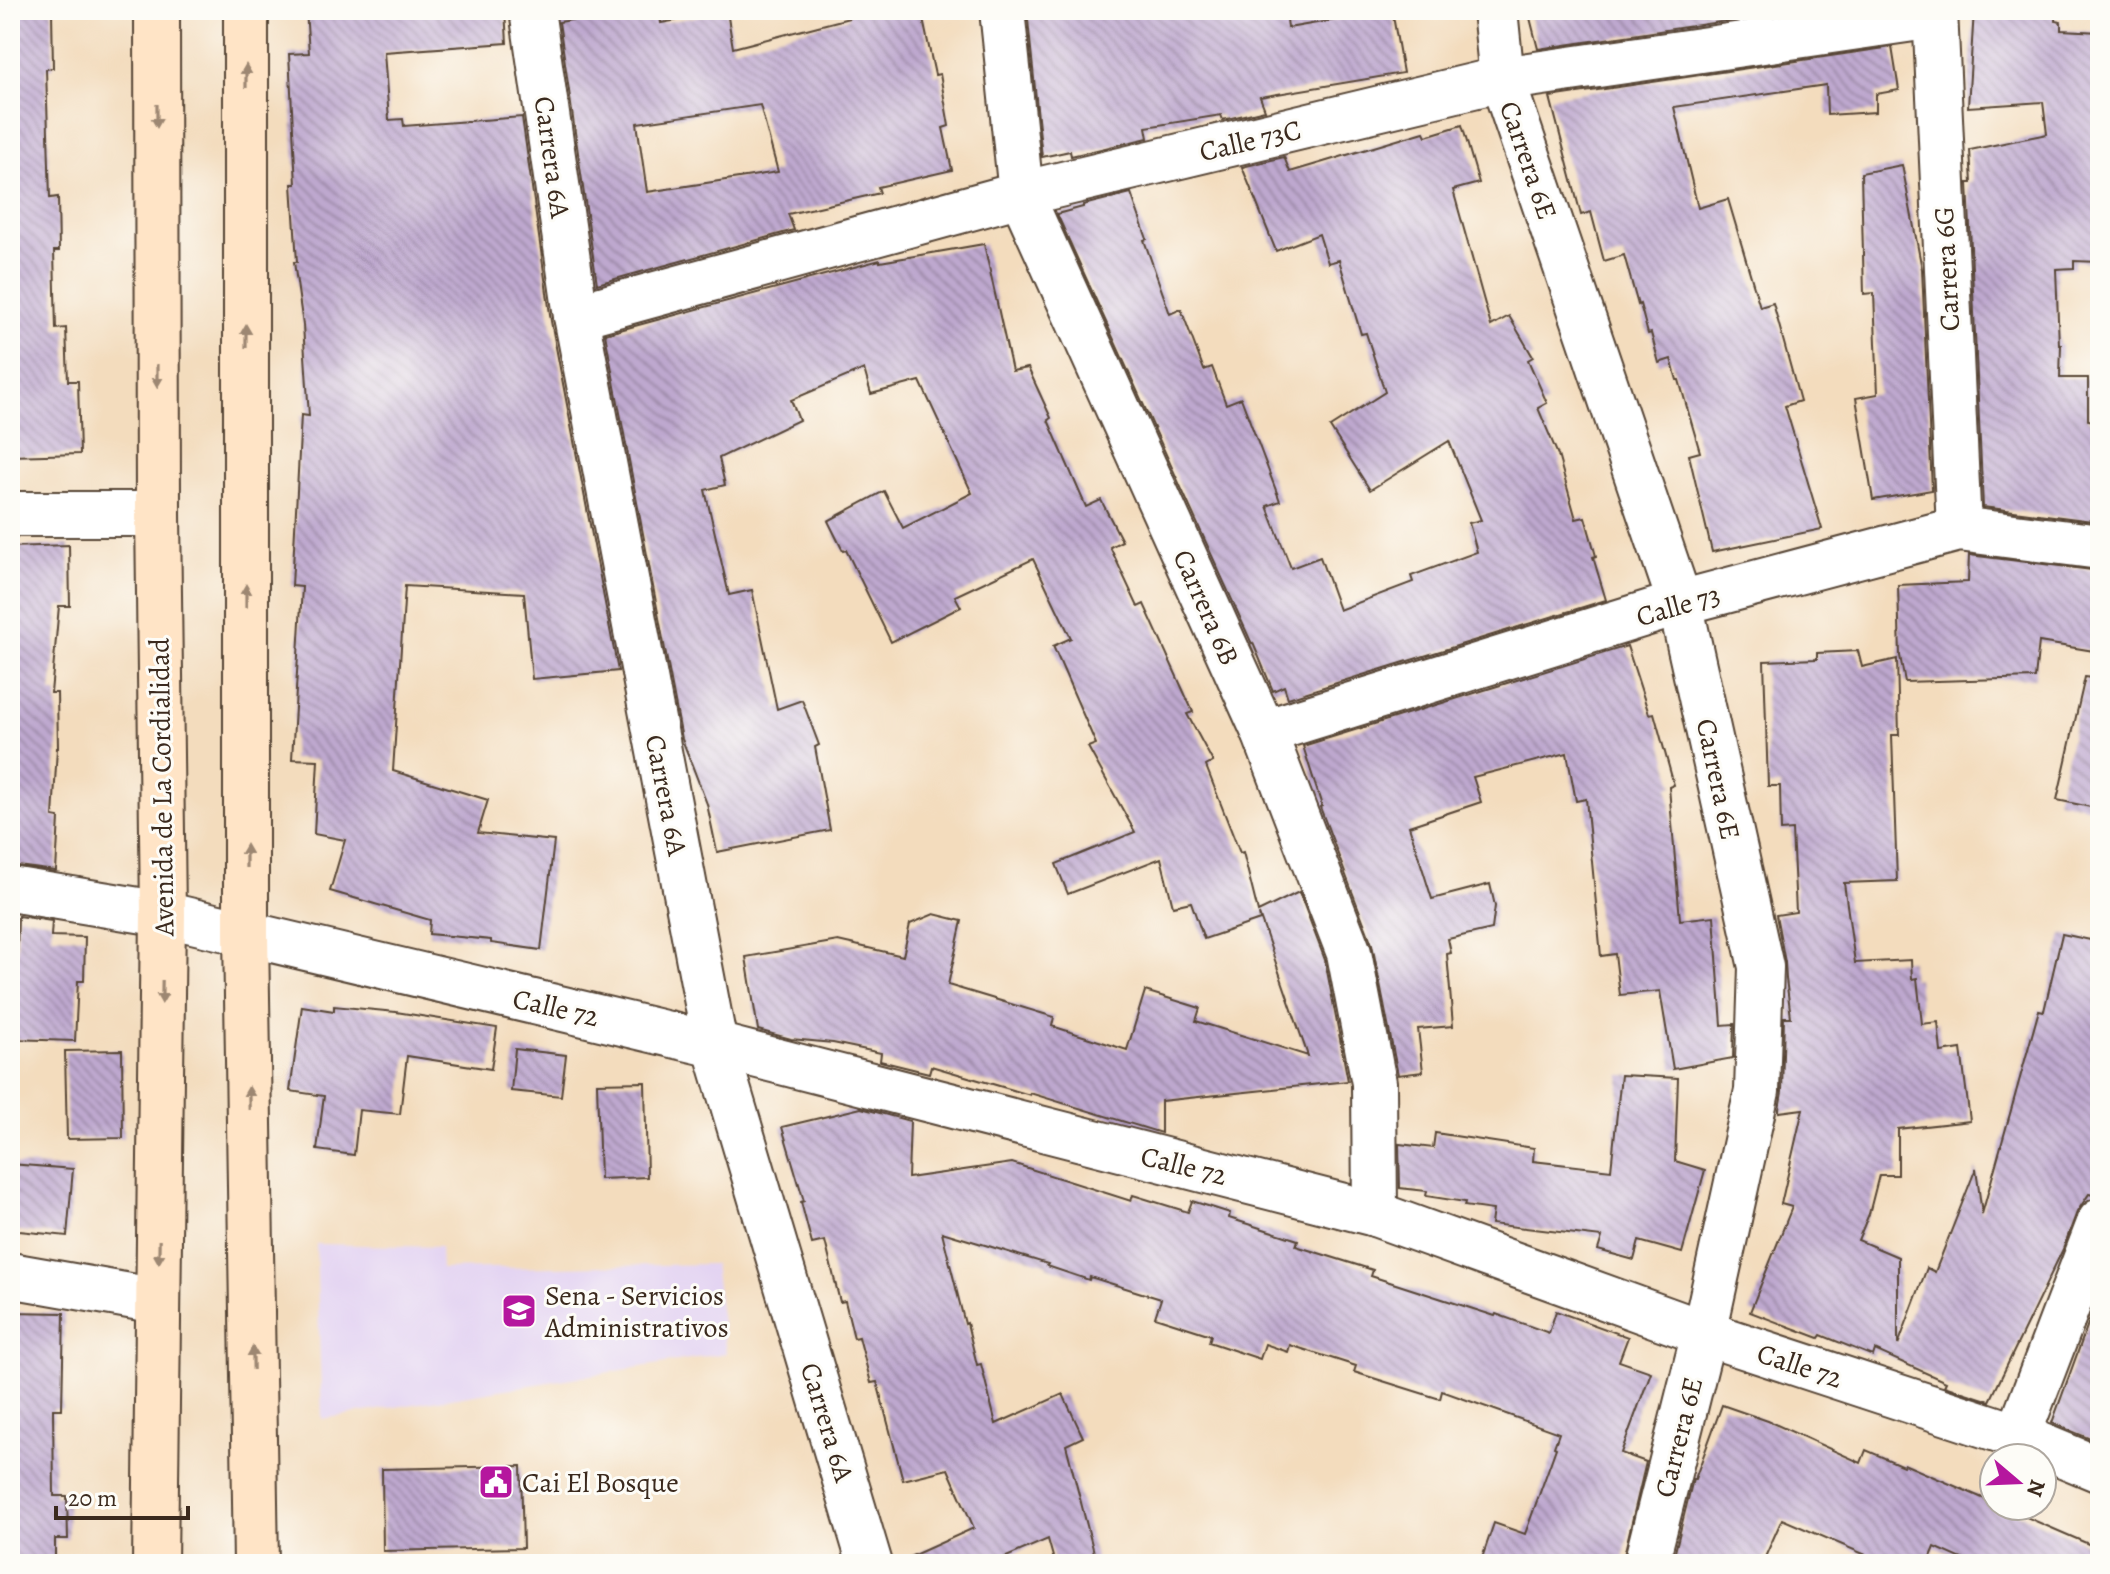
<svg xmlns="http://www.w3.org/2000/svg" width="2110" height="1574" font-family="Alegreya,serif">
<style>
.built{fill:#e3d3f2}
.building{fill:url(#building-back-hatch);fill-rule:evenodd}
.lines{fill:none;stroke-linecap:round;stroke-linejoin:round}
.minor-casing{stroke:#574536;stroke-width:48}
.secondary-casing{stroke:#574536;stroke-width:48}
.minor{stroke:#fff;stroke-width:44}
.secondary{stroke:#ffe4c6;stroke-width:44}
.oneway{fill:#9d8772}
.labels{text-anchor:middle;stroke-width:6;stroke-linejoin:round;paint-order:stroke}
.street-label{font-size:28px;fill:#3b2a1e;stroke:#fdfcf7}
.poi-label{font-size:28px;fill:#3b2a1e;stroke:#fdfcf7;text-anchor:start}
</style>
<defs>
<pattern id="building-back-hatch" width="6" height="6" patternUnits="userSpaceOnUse" patternTransform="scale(2)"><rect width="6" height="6" fill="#bea8cf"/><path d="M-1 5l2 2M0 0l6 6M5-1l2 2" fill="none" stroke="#9c89a7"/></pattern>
</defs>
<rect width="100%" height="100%" fill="#fdfcf7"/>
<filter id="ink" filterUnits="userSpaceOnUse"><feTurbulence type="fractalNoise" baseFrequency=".0125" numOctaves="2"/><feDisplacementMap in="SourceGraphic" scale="16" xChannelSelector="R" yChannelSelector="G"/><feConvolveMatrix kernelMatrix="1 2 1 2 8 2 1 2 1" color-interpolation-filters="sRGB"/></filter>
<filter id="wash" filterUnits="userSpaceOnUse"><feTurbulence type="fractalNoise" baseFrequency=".006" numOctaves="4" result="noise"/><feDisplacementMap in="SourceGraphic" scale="32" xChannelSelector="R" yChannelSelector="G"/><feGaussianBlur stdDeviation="1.8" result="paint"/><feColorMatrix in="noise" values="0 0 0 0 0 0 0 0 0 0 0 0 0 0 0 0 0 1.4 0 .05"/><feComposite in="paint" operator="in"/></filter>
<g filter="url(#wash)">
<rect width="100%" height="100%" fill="#f3dcbd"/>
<!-- built -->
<path class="built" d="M 316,1244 L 440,1247 L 441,1269 L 714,1264 L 726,1353 L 322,1419 Z"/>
<g id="blocks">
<!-- building -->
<g class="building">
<path d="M 306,10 L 505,10 L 507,43 L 384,52 L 389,120 L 403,119 L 404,126 L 522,117 L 551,321 L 618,671 L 532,679 L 524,593 L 405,586 L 393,771 L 488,800 L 478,833 L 554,841 L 541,950 L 491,943 L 491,940 L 429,934 L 430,920 L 330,891 L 345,840 L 314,834 L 318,760 L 292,759 L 302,587 L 292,586 L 301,415 L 309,416 L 303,325 L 294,262 L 297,262 L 292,184 L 296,184 L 289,54 L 309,53 Z"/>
<path d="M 588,10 L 659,10 L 661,23 L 727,11 L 733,48 L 849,18 L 847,10 L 921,10 L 935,75 L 940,74 L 949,126 L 943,128 L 952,170 L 878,187 L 880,193 L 788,214 L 794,230 L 597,284 L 559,22 L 590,17 ZM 760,105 L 778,172 L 647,192 L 637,123 Z"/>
<path d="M 1027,10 L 1286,10 L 1288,28 L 1392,10 L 1403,73 L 1260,97 L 1265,110 L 1223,120 L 1221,115 L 1146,127 L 1148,138 L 1071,156 L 1070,151 L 1042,157 Z"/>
<path d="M 1528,10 L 1767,10 L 1767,15 L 1538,49 Z"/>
<path d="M 1974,10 L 2056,10 L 2055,21 L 2061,22 L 2061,30 L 2100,32 L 2100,262 L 2074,261 L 2074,268 L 2056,269 L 2059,345 L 2061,345 L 2060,378 L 2088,378 L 2088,420 L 2100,422 L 2100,522 L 1983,507 L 1968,183 L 1972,183 L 1970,150 L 2047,134 L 2043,102 L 1968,107 Z"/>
<path d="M 52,11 L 53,68 L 46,69 L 50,198 L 58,197 L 59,251 L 54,251 L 56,329 L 66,328 L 68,381 L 78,381 L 80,454 L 10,456 L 10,12 Z"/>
<path d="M 1892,47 L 1899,90 L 1876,94 L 1876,112 L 1827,115 L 1826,85 L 1674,107 L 1698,208 L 1728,199 L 1760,307 L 1773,303 L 1800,401 L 1785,406 L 1822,529 L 1712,552 L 1689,455 L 1700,452 L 1679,380 L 1677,380 L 1671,359 L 1659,363 L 1651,333 L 1648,334 L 1640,304 L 1638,305 L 1624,255 L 1604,261 L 1591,212 L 1581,215 L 1550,97 Z"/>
<path d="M 1462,125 L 1479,183 L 1453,190 L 1491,326 L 1509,316 L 1533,357 L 1528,360 L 1547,403 L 1538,408 L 1558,455 L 1576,519 L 1585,517 L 1596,556 L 1593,557 L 1606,600 L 1288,698 L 1284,686 L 1273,691 L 1253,643 L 1252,644 L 1057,214 L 1083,207 L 1083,205 L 1131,193 L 1147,239 L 1144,240 L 1170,314 L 1181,309 L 1204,370 L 1212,367 L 1226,404 L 1241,398 L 1280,501 L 1267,506 L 1291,568 L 1320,557 L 1339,610 L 1413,582 L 1411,576 L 1477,552 L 1469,523 L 1481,520 L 1449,441 L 1370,490 L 1330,427 L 1385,392 L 1366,333 L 1361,334 L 1339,260 L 1328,263 L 1319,234 L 1276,251 L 1242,167 L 1284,157 L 1290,172 L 1424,132 L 1426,136 Z"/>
<path d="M 1902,165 L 1922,269 L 1932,490 L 1873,500 L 1856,398 L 1878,394 L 1874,293 L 1864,294 L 1861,173 Z"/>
<path d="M 984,244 L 1012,371 L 1028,368 L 1051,418 L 1048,420 L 1086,507 L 1101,500 L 1122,541 L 1110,547 L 1138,607 L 1144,604 L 1193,712 L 1187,714 L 1213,762 L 1206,766 L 1240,853 L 1243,852 L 1258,912 L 1299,892 L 1325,960 L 1348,1081 L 1161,1101 L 1161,1133 L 1030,1093 L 1030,1095 L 931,1066 L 929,1073 L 880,1061 L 881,1053 L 833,1043 L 791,1039 L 758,1030 L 746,957 L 838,941 L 903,956 L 910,924 L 934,914 L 962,921 L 948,985 L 1054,1017 L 1052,1026 L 1127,1050 L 1145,991 L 1200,1008 L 1196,1021 L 1308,1056 L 1259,914 L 1260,920 L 1204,939 L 1191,902 L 1173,906 L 1161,858 L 1068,894 L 1056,864 L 1135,832 L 1088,747 L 1096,744 L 1053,646 L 1071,638 L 1033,559 L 955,596 L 961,607 L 891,642 L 846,550 L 843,551 L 828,521 L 884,491 L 903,528 L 972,493 L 920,381 L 871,394 L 864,369 L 791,400 L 799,420 L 719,458 L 725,485 L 705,490 L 729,595 L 752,590 L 777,709 L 802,700 L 819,745 L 815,747 L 830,830 L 717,852 L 707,804 L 682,739 L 605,334 L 880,260 L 880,262 Z"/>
<path d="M 69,545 L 70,606 L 59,606 L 51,693 L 57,693 L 58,748 L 57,748 L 53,817 L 59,818 L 56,871 L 10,865 L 10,547 Z"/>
<path d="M 1969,555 L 2100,571 L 2100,652 L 2039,642 L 2035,678 L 1905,682 L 1900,656 L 1898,585 L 1968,582 Z"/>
<path d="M 1627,646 L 1649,714 L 1654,713 L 1674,785 L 1669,787 L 1680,920 L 1714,916 L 1722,1025 L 1734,1024 L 1733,1058 L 1673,1069 L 1660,991 L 1620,995 L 1615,954 L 1601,956 L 1586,799 L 1576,801 L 1567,753 L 1473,777 L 1481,802 L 1409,826 L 1432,899 L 1490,884 L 1495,906 L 1492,929 L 1448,939 L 1451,953 L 1447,954 L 1453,1026 L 1418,1029 L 1423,1072 L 1398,1075 L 1372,944 L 1320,807 L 1322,806 L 1303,746 Z"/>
<path d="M 1858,651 L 1862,667 L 1897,659 L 1899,735 L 1892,735 L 1897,881 L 1844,883 L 1855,963 L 1911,960 L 1912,979 L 1917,978 L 1922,1024 L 1938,1022 L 1941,1052 L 1961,1049 L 1970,1121 L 1898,1129 L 1898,1175 L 1879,1175 L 1869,1214 L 1858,1240 L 1898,1257 L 1898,1345 L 1927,1268 L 1935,1272 L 1976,1168 L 1982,1214 L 2039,1010 L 2044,1011 L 2062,934 L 2100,942 L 2100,1197 L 2089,1194 L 2077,1212 L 2063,1249 L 1990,1401 L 1944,1386 L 1946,1382 L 1875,1350 L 1873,1356 L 1821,1335 L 1819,1338 L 1750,1312 L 1792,1207 L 1781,1204 L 1803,1109 L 1779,1112 L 1779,1109 L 1782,1092 L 1784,1017 L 1791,1017 L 1786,979 L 1785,962 L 1776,915 L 1796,912 L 1792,830 L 1781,831 L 1780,786 L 1768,786 L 1764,661 L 1817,659 L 1817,653 Z"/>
<path d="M 2085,677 L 2100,679 L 2100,809 L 2057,800 Z"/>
<path d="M 18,916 L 52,921 L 51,936 L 85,937 L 84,981 L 78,981 L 75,1041 L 10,1039 L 10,991 L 16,992 Z"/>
<path d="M 302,1006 L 334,1011 L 334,1006 L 396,1012 L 497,1028 L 491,1069 L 407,1056 L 400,1114 L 359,1110 L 354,1155 L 317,1150 L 324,1096 L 290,1091 Z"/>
<path d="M 515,1049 L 566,1055 L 561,1096 L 511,1091 Z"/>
<path d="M 122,1050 L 123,1138 L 67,1139 L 65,1051 Z"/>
<path d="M 1621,1075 L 1678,1078 L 1675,1161 L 1705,1170 L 1682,1253 L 1639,1241 L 1634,1260 L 1598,1250 L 1602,1237 L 1491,1224 L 1493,1210 L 1464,1206 L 1465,1202 L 1426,1196 L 1427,1191 L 1400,1188 L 1399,1144 L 1433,1148 L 1435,1133 L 1534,1148 L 1533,1161 L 1611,1170 Z"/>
<path d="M 645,1082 L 647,1177 L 600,1179 L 597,1083 Z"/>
<path d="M 861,1108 L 910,1121 L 908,1178 L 1012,1163 L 1131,1201 L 1133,1195 L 1188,1212 L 1192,1201 L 1230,1213 L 1229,1218 L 1298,1240 L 1296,1246 L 1373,1270 L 1371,1276 L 1495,1316 L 1496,1314 L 1549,1333 L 1556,1311 L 1628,1337 L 1619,1361 L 1651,1372 L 1621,1453 L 1646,1462 L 1622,1564 L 1480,1564 L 1494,1523 L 1525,1534 L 1556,1448 L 1554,1447 L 1559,1433 L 1442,1391 L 1440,1399 L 1354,1372 L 1356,1366 L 1290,1345 L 1288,1352 L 1265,1344 L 1260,1359 L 1209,1342 L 1211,1335 L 1155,1317 L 1161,1299 L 1090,1277 L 1089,1280 L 1047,1266 L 1048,1264 L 942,1232 L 965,1324 L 967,1323 L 977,1365 L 981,1364 L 996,1424 L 1063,1394 L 1083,1437 L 1066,1445 L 1097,1564 L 1055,1564 L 1048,1539 L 990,1564 L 894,1564 L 974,1528 L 948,1469 L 903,1480 L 877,1382 L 871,1383 L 859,1337 L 854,1338 L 845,1301 L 840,1302 L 825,1241 L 812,1244 L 801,1202 L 804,1201 L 782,1127 Z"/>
<path d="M 10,1164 L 73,1169 L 67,1236 L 10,1230 Z"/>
<path d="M 2096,1302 L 2100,1303 L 2100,1443 L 2052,1423 Z"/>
<path d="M 10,1312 L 64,1313 L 62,1409 L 53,1409 L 54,1496 L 67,1496 L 68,1539 L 55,1539 L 55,1564 L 10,1564 Z"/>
<path d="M 1722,1405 L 1768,1421 L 1861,1463 L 1866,1450 L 1903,1466 L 1904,1464 L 1994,1503 L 1994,1506 L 2001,1506 L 2100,1549 L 2100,1564 L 1973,1564 L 1935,1547 L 1928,1564 L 1862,1564 L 1866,1555 L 1782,1519 L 1762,1564 L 1672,1564 L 1693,1479 L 1695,1479 Z"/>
<path d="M 521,1466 L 523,1548 L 383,1551 L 382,1469 Z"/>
</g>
</g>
</g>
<g filter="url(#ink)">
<use href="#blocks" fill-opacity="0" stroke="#574536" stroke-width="2"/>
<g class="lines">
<defs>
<g id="minor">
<path d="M 532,10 L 576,316 L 715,1045 L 870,1564"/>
<path d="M 1002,10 L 1021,194 L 1264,732 L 1349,953 L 1374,1083 L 1375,1214"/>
<path d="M 1495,10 L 1502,79 L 1680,603 L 1761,967 L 1757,1091 L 1704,1333 L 1646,1564"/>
<path d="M 1935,10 L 1959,529"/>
<path d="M 576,316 L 1021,194 L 1502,79 L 1934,16"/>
<path d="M 10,514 L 158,514"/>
<path d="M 1264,732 L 1680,603 L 1959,529 L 2100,547"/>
<path d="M 10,889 L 163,914 L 715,1045 L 1375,1214 L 1704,1333 L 2018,1436 L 2100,1470"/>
<path d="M 10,1275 L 158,1301"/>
<path d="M 2018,1436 L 2100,1221"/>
</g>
<g id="secondary">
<path d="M 246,10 L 246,934 L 256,1564"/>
<path d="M 155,1564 L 163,914 L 158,514 L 157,10"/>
</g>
</defs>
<!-- minor casing -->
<use href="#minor" class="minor-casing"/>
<!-- secondary casing -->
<use href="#secondary" class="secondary-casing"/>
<!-- minor -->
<use href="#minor" class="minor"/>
<!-- secondary -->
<use href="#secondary" class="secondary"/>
</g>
<!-- one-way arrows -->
<defs><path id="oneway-solid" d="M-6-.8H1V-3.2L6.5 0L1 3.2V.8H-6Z" transform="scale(2)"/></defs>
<g class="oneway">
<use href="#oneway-solid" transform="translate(246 76) rotate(-90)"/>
<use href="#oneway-solid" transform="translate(157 116) rotate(90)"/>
<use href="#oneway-solid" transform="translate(246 336) rotate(-90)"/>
<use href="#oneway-solid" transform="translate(157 376) rotate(90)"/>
<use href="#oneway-solid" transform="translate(246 596) rotate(-90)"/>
<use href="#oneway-solid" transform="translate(246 856) rotate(-90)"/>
<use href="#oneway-solid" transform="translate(162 992) rotate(91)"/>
<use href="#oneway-solid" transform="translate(249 1098) rotate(-91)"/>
<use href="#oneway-solid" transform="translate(159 1252) rotate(91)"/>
<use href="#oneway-solid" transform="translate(253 1358) rotate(-91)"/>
</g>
</g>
<!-- icons -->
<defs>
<symbol id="university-square" viewBox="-11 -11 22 22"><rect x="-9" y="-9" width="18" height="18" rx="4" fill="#b5179e" stroke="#fdfcf7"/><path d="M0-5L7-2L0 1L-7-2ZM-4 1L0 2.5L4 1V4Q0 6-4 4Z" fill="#fff"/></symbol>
<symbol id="civic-square" viewBox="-11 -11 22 22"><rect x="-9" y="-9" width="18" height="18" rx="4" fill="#b5179e" stroke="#fdfcf7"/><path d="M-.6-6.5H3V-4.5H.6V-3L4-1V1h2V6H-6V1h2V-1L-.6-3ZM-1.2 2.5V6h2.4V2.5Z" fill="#fff"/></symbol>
</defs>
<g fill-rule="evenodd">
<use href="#university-square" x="499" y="1291" width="40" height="40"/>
<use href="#civic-square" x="476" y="1462" width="40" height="40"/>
</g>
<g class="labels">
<!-- street labels -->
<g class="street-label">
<text transform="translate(1250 140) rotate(-13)" y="10">Calle 73C</text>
<text transform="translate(553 157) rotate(82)" y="10">Carrera 6A</text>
<text transform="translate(1529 160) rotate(71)" y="10">Carrera 6E</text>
<text transform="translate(1946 269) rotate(-93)" y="10">Carrera 6G</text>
<text transform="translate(1678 605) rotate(-16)" y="10">Calle 73</text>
<text transform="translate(1207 607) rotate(66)" y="10">Carrera 6B</text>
<text transform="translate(1719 779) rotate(78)" y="10">Carrera 6E</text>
<text transform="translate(161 787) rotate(-91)" y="10">Avenida de La Cordialidad</text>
<text transform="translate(667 795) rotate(79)" y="10">Carrera 6A</text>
<text transform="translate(556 1007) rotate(13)" y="10">Calle 72</text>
<text transform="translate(1184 1165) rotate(14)" y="10">Calle 72</text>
<text transform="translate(1800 1365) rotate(18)" y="10">Calle 72</text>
<text transform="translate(828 1422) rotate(73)" y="10">Carrera 6A</text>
<text transform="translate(1678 1437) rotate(-76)" y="10">Carrera 6E</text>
</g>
<!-- poi labels -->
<g class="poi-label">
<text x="545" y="1305">Sena - Servicios<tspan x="545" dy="32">Administrativos</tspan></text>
<text x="522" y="1492">Cai El Bosque</text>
</g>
</g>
<!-- margin -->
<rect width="2110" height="1574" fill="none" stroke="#fdfcf7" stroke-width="40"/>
<!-- north arrow -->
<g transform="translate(2018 1482) rotate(109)"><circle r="38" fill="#fdfcf7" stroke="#afa8a0" stroke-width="2"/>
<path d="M0-6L14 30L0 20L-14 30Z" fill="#b5179e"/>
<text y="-12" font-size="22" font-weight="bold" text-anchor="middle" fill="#3b2a1e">N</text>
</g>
<!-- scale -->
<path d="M56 1506v12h132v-12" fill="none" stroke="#3b2a1e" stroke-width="4"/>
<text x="68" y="1506" font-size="24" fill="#3b2a1e" stroke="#fdfcf7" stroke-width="6" paint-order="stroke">20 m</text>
</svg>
